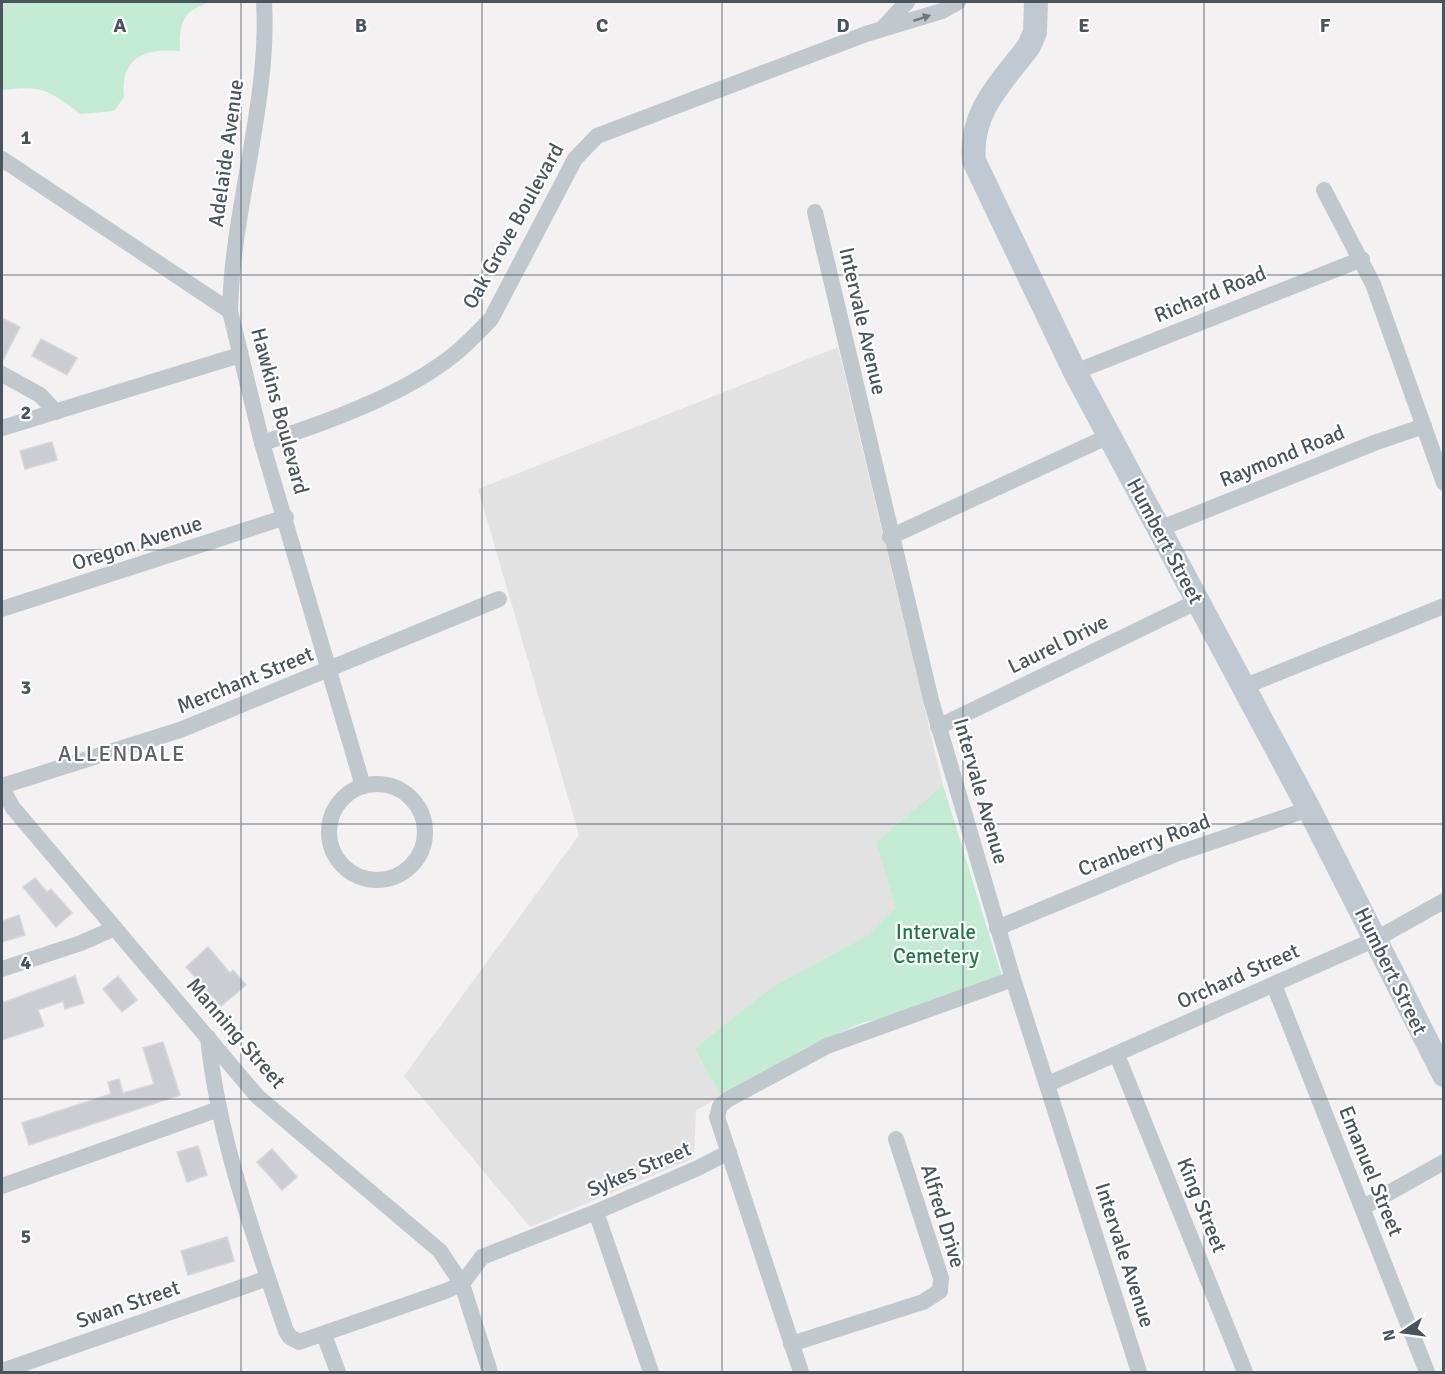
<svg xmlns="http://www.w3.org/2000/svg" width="1445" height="1374" font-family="Signika,sans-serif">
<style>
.education{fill:#e3e2e2}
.green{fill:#c4ebd3}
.building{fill:#cbcdd2;stroke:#d5d7db;stroke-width:1.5}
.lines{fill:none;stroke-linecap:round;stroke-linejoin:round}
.street{stroke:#c0c8ce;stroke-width:16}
.secondary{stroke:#c0c9d2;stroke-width:24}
.oneway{fill:#6d777e}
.grid{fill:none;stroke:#4a545c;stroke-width:1.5;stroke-opacity:0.55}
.labels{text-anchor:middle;stroke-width:4.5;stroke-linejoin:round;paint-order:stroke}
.street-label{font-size:21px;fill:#4a545c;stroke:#fff}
.park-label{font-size:21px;fill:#21784b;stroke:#fff}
.neighbourhood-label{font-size:22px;letter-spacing:1.5px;fill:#5e6165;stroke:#fff}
.grid-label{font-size:20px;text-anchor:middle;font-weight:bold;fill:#4a545c;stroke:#fff;stroke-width:4.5;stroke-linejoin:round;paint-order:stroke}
</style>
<rect width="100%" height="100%" fill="#f3f1f1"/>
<!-- education -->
<path class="education" d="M 838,347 L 943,785 L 876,842 L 897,908 L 868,935 L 772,987 L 694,1049 L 722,1096 L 696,1110 L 694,1158 L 530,1227 L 404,1076 L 579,835 L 478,489 Z"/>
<!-- green -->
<g class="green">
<path d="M 2,2 L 211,2 C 183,10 179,22 180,51 C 145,48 120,57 124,97 L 114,111 L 81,114 C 47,90 44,85 2,90 Z"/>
<path d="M 943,785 L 1002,976 L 892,1017 L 864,1022 L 799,1051 L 785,1063 L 722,1096 L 694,1049 L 772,987 L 868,935 L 896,908 L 876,842 Z"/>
</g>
<!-- building -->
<g class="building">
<path d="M 2,318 L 20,327 L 2,362 Z"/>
<path d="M 41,339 L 77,358 L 67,375 L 32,356 Z"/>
<path d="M 52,442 L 57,460 L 25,469 L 20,451 Z"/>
<path d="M 35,878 L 47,892 L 51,889 L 72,913 L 56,927 L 23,887 Z"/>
<path d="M 19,915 L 25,935 L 2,942 L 2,921 Z"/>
<path d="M 208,947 L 230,973 L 233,970 L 246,985 L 221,1006 L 186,967 Z"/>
<path d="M 75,976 L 84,1003 L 65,1009 L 63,1001 L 38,1010 L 44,1026 L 2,1040 L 2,1003 Z"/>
<path d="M 118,976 L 137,1000 L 122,1012 L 103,989 Z"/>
<path d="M 163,1042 L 180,1095 L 29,1145 L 22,1123 L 111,1094 L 108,1082 L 119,1079 L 123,1093 L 154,1084 L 143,1048 Z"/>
<path d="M 198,1146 L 207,1175 L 187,1182 L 177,1152 Z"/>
<path d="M 272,1149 L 297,1177 L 282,1190 L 257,1162 Z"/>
<path d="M 227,1237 L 234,1261 L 188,1275 L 181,1251 Z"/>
</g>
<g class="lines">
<!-- street -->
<g class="street">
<path d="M 883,28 L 907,2"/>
<path d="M 2,159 L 230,311 L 262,443 L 363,786"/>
<path d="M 1324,190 L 1373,284 L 1444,483"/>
<path d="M 815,212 L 931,700 L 1013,979 L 1139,1372"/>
<path d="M 230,311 C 232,209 270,101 264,2"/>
<path d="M 1075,372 L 1362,259"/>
<path d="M 2,374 L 40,395 L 56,412"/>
<path d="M 2,428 L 240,355"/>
<path d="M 262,443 C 320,425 399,396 447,360 C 464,348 477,333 491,319 L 575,159 L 597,136 L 866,34 L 942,11 L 958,2"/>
<path d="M 1159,529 L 1374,443 L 1424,426"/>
<path d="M 890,537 L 1109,436"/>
<path d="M 2,609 L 286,517"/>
<path d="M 1243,687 L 1444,606"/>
<path d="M 938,727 L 1196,602"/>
<circle cx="377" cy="832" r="48"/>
<path d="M 2,786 L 180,730 L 499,599"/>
<path d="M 2,788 L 13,808 L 257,1096 L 440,1251 L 462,1284 L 490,1372"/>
<path d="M 997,928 L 1173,855 L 1309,809"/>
<path d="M 2,969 L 81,943 L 115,928"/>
<path d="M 1274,985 L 1427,1372"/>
<path d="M 208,1037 C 218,1138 254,1236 286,1331 L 290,1337 L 299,1342 L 443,1292 L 462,1284 L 482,1257 L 596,1212 L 698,1168 L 729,1152"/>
<path d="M 1117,1055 L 1245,1372"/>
<path d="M 1048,1084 L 1376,939 L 1444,901"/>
<path d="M 2,1186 L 219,1109"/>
<path d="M 1362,1208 L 1444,1162"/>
<path d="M 596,1212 L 651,1372"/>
<path d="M 324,1335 L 338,1372"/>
<path d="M 791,1344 L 923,1302 L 940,1291 L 941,1278 L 896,1139"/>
<path d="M 2,1371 L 268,1278"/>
<path d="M 801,1372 L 717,1117 L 720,1106 L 727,1100 L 827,1046 L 1013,979"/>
</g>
<!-- secondary -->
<path class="secondary" d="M 1036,2 L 1035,32 L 1029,46 C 1002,82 969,112 974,161 L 1075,372 L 1309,809 L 1444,1075"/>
</g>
<!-- one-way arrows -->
<defs><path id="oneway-solid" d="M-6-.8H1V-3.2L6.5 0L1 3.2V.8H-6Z" transform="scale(1.5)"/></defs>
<use class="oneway" href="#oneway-solid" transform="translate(922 18) rotate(-18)"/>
<!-- grid -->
<path class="grid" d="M 241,2 L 241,1372M 482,2 L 482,1372M 722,2 L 722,1372M 963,2 L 963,1372M 1204,2 L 1204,1372M 2,275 L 1444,275M 2,550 L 1444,550M 2,824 L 1444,824M 2,1099 L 1444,1099"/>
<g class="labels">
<!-- street labels -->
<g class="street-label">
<text transform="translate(226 153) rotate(-82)" y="7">Adelaide Avenue</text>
<text transform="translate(513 226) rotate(-61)" y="7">Oak Grove Boulevard</text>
<text transform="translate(1210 294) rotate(-22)" y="7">Richard Road</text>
<text transform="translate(863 321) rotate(77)" y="7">Intervale Avenue</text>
<text transform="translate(280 411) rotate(75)" y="7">Hawkins Boulevard</text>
<text transform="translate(1282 456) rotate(-22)" y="7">Raymond Road</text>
<text transform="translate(1165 541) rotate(62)" y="7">Humbert Street</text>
<text transform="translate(137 543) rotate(-18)" y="7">Oregon Avenue</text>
<text transform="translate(1058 644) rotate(-26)" y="7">Laurel Drive</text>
<text transform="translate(245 680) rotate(-22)" y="7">Merchant Street</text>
<text transform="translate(981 791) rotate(74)" y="7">Intervale Avenue</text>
<text transform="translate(1144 845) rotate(-21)" y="7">Cranberry Road</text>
<text transform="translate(1391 971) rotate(64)" y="7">Humbert Street</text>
<text transform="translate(1238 976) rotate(-24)" y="7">Orchard Street</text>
<text transform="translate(236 1033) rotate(49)" y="7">Manning Street</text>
<text transform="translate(639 1169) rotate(-23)" y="7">Sykes Street</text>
<text transform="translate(1371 1171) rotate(68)" y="7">Emanuel Street</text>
<text transform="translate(1202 1205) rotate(68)" y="7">King Street</text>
<text transform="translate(943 1216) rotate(73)" y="7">Alfred Drive</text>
<text transform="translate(1125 1255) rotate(72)" y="7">Intervale Avenue</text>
<text transform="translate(128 1304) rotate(-19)" y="7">Swan Street</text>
</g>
<!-- park labels -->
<g class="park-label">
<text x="936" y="939">Intervale<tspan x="936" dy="24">Cemetery</tspan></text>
</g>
<!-- neighbourhood labels -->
<g class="neighbourhood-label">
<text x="122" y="761">ALLENDALE</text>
</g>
</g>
<g class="grid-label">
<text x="120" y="32">A</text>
<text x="361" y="32">B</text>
<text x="602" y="32">C</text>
<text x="843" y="32">D</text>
<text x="1084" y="32">E</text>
<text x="1325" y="32">F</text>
<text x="26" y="144">1</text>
<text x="26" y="419">2</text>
<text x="26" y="694">3</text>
<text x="26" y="969">4</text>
<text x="26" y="1243">5</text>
</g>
<!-- border -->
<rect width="1445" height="1374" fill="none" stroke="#4a545c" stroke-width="6"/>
<!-- north arrow -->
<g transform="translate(1403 1332) rotate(257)" stroke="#ffffff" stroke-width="4.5" paint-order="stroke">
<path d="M0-4.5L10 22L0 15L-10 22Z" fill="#4a545c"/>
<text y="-9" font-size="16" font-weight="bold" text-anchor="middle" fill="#4a545c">N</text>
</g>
</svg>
